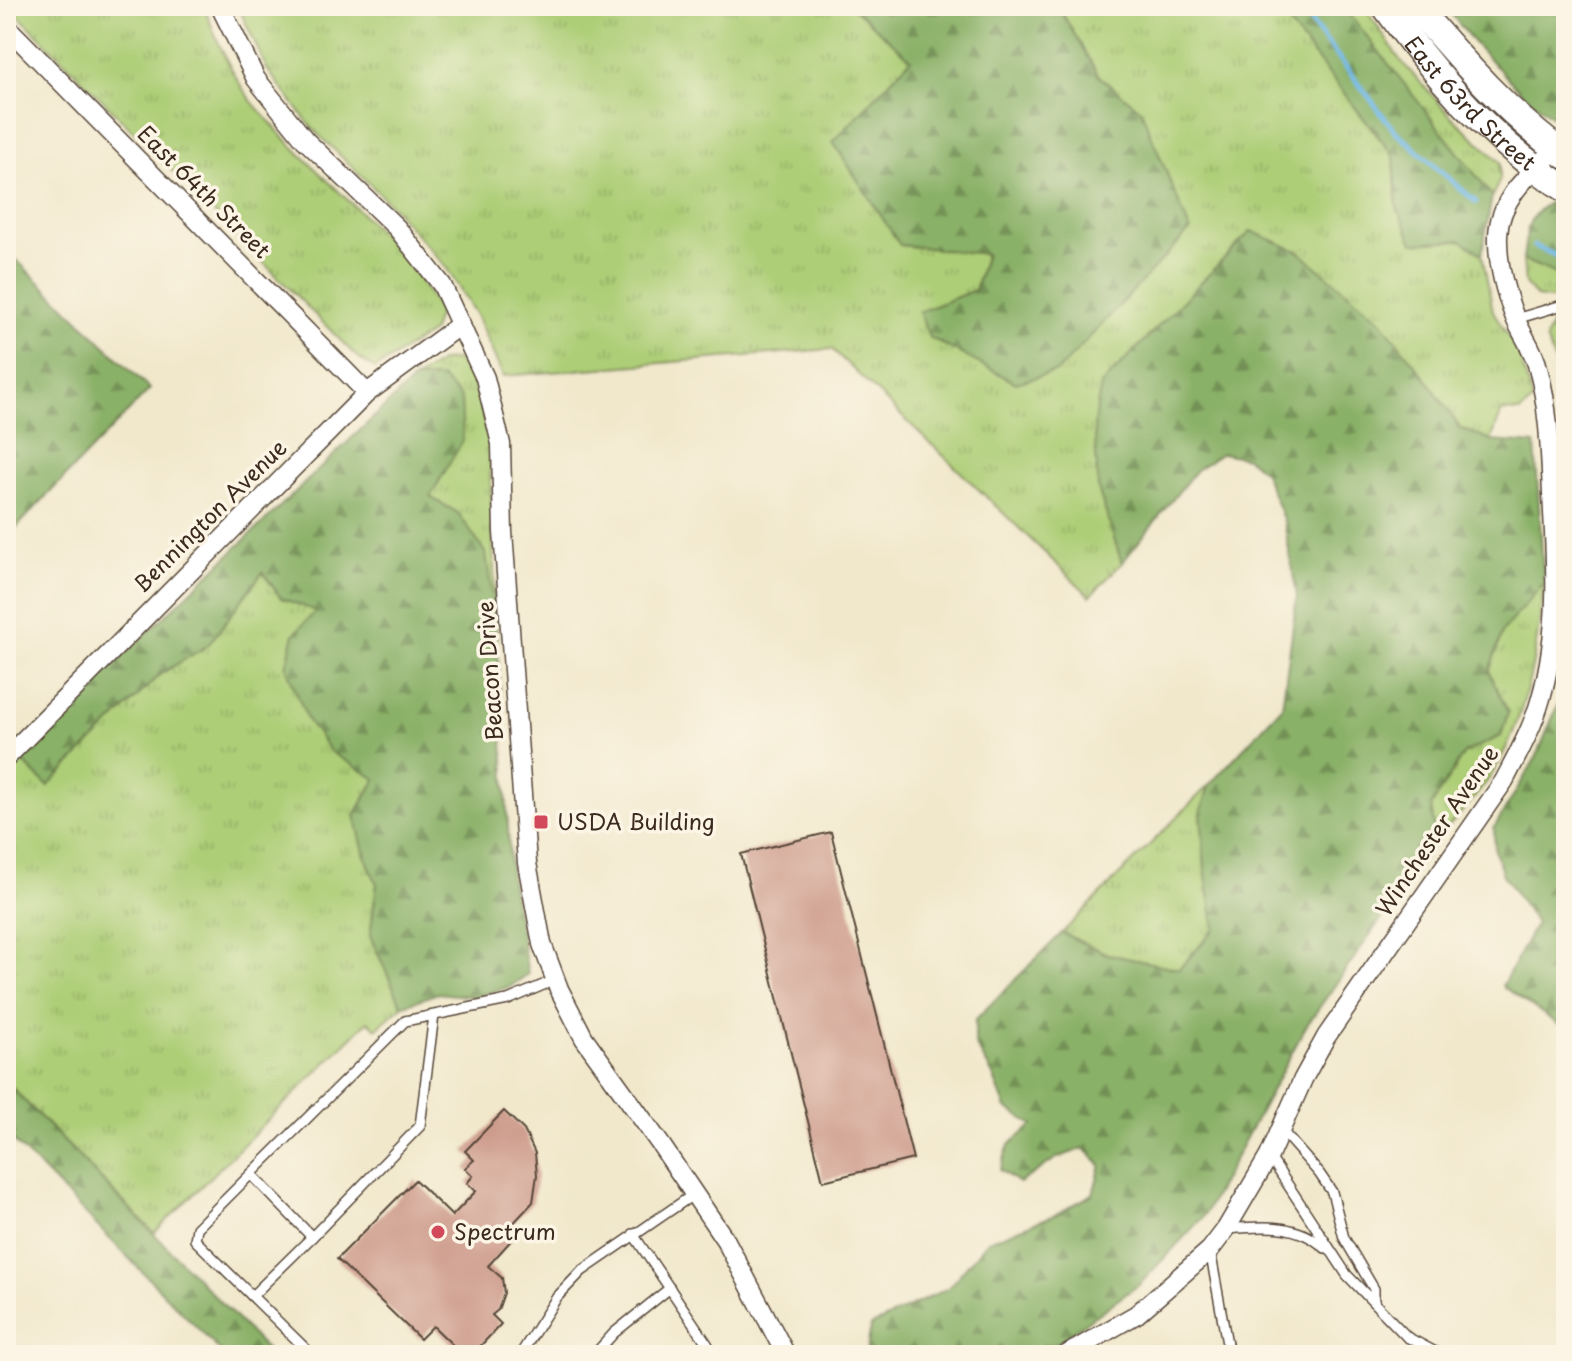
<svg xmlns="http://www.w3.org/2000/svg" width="1572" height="1361" font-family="'Playpen Sans',sans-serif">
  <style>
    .grass { fill: url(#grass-tufts); stroke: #747c4a; stroke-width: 2 }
    .forest { fill: url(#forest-firs); stroke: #626e43; stroke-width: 2 }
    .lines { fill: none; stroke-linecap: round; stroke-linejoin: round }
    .stream { stroke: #6eb8e7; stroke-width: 5 }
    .building { fill: #ce9c8d }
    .service-casing { stroke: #564638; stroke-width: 12 }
    .minor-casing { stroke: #564638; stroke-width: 21 }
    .secondary-casing { stroke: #564638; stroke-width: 29 }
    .service { stroke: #fff; stroke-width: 9 }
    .minor { stroke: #fff; stroke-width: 18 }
    .secondary { stroke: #fff; stroke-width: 26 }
    .poi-dot { fill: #d1495b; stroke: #fcf5e5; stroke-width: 3 }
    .labels { text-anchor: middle; stroke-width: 7; stroke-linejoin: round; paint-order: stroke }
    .street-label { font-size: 22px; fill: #3b2a1e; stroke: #fcf5e5 }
    .poi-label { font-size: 22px; fill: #3b2a1e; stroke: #fcf5e5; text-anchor: start }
  </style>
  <defs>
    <pattern id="grass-tufts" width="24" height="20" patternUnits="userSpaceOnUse" patternTransform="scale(2)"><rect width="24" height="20" fill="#adce77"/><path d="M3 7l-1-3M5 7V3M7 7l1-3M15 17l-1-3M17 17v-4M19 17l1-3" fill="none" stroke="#96b166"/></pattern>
    <pattern id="forest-firs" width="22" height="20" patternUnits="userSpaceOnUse" patternTransform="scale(2)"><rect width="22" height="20" fill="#8ab168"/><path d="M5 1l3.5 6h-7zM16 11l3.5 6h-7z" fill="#729055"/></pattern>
  </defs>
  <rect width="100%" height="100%" fill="#fcf5e5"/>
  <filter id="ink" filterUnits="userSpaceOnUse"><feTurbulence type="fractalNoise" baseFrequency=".0125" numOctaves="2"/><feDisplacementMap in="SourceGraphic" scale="16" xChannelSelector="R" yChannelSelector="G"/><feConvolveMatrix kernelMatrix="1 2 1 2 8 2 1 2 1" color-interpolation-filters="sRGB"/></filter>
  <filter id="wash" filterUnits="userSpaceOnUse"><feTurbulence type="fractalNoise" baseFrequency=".006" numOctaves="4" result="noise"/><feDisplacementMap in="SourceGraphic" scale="32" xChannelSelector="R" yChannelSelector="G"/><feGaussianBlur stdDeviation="1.8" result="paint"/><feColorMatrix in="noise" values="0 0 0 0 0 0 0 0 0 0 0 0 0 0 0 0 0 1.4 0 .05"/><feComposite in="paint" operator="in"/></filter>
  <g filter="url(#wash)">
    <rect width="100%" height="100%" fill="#f1e8cc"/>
    <!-- grass -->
    <g class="grass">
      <path d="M9,6h195c11,31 26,66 46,93 8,11 19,21 28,32 55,60 123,108 161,181l-6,19 -58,38 -19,-13z"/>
      <polygon points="238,6 851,6 911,59 900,245 986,253 975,290 919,312 1017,383 1141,110 1099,77 1058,6 1275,6 1394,157 1397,206 1461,240 1482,254 1493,311 1519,355 1533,401 1520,412 1502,411 1491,441 1460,428 1430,384 1380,320 1098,488 1122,563 1090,596 832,349 503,376 476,315 446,267 388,202 313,129 267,69"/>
      <polygon points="1343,6 1364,6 1400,60 1451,116 1500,162 1500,180 1492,196"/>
      <polygon points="1523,260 1566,278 1566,294 1552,299 1536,297 1525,284"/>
      <polygon points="1566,312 1566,351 1556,366 1546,339 1553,320"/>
      <polygon points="457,360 472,373 489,439 496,622 486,554 458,513 430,497 463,440 441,378 414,379 442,361"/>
      <polygon points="262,572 281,598 316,611 331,752 376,779 364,853 377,884 370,936 402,1006 376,1029 368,1021 154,1233 6,1082 6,775 21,760 48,786 159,675 208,645"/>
      <path d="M1544,583c-7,66 -16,133 -52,191 -15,24 -38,45 -56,67l-5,-35 33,-53 37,-17 7,-24 -19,-40 14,-42z"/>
      <polygon points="1210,784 1201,812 1205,870 1215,929 1179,969 1107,954 1062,933"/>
    </g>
    <!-- forest -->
    <g class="forest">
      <polygon points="851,6 1058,6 1099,76 1141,110 1190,230 1058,371 1016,383 929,337 919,312 975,290 986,254 900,245 833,142 911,59"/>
      <polygon points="1275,6 1343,6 1492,196 1482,254 1461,240 1413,243 1397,207 1394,156"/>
      <polygon points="1445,6 1566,6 1566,128 1521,92 1475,44"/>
      <path d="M1554,200l12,7v71l-43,-18c4,-30 2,-45 31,-60z"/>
      <polygon points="1251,231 1298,251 1380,320 1430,384 1460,428 1491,441 1535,444 1544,583 1503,630 1489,672 1508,712 1501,736 1464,753 1431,806 1436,841 1305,1028 1204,1216 1140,1284 1058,1342 1029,1355 866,1355 871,1326 948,1288 988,1241 1055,1215 1093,1194 1101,1165 1084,1148 1057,1158 1019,1183 1000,1170 1009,1145 1033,1125 1006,1108 992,1073 975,1044 975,1020 1062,933 1107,954 1179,969 1215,929 1205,870 1201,812 1210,784 1282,707 1297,596 1284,521 1264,472 1247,458 1222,453 1196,470 1122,563 1098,488 1094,422 1101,385"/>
      <polygon points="6,250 150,389 6,538"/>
      <polygon points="441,378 461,398 463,440 430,497 458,513 486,554 496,622 511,879 528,974 511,986 475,997 438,993 402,1006 370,936 377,884 364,853 355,815 376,779 331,752 308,721 286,667 294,634 316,611 281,598 263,572 208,645 159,675 48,786 21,760 126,653 414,379"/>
      <polygon points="1566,676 1566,1020 1561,1026 1502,986 1536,923 1503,875 1495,851 1494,828 1537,756 1563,692"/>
      <polygon points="6,1082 272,1355 224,1355 6,1133"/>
    </g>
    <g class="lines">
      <!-- stream -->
      <g class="stream">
        <polyline points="1299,6 1395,131 1476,202"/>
        <polyline points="1534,246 1566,260"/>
      </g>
    </g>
    <g id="blocks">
      <!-- building -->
      <g class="building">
        <polygon points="831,832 913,1159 823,1181 741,854"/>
        <polygon points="504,1111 524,1130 535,1153 537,1175 533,1202 509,1228 516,1235 488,1266 502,1278 504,1293 498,1310 492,1315 501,1324 472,1355 463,1355 433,1326 420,1339 337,1259 415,1180 452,1216 476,1191 467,1183 473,1176 465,1168 474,1160 465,1151"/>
      </g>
    </g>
  </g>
  <g filter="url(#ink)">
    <use href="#blocks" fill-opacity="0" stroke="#564638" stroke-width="2"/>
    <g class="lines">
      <!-- service casing -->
      <g class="service-casing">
        <g id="service">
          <polyline points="1516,319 1566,304"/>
          <polyline points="434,1015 420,1126 312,1237 251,1174 405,1021 508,1000 555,980"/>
          <polyline points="1282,1131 1319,1173 1332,1192 1344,1238 1374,1289 1374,1302"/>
          <polyline points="1269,1156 1347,1275 1407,1337 1441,1355"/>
          <polyline points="251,1174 197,1228 195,1240 312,1355"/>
          <path d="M1226,1229c36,-3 70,-7 99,19"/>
          <polyline points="633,1234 708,1345 694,1355"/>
          <polyline points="1210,1250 1229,1355"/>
          <polyline points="252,1296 312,1237"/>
          <polyline points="520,1355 557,1297 582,1271 694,1194"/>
          <polyline points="594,1355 614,1333 670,1288"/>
        </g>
      </g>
      <!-- minor casing -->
      <g class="minor-casing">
        <g id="minor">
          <polyline points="220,6 256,79 305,140 397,228 442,285 485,378 501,444 503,532 527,863 542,944 559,989 584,1038 661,1145 726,1241 786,1355"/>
          <polyline points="6,26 367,393"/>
          <polyline points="6,758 367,393 461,324"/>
          <path d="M1066,1355l71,-41 73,-64 16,-21 43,-73 34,-77 23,-42 178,-256c14,-27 29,-54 37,-83 19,-67 15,-136 11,-204 -2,-43 -3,-85 -14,-126 -4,-18 -16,-33 -23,-50 -10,-26 -18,-53 -17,-82 1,-38 32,-63 59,-87"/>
        </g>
      </g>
      <!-- secondary casing -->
      <g class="secondary-casing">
        <g id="secondary">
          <path id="s1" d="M1385,6c49,69 109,138 181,183"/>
          <path d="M1415,6c46,54 93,108 151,150"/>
        </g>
      </g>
      <!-- service -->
      <use href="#service" class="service"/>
      <!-- minor -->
      <use href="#minor" class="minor"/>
      <!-- secondary -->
      <use href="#secondary" class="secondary"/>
    </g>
  </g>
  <!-- markers -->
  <g class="poi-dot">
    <rect x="533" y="814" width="16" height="16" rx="4"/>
    <circle cx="438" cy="1232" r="8"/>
  </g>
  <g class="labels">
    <!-- street labels -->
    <g class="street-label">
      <text dy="8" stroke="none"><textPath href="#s1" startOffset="130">East 63rd Street</textPath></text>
      <text transform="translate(204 192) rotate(45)" y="8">East 64th Street</text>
      <text transform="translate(210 516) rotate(-45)" y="8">Bennington Avenue</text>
      <text transform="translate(490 671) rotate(-94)" y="8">Beacon Drive</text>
      <text transform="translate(1437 831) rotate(-56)" y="8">Winchester Avenue</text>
    </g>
    <!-- poi labels -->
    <g class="poi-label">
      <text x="557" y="830">USDA Building</text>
      <text x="454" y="1240">Spectrum</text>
    </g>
  </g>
  <!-- margin -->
  <rect width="1572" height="1361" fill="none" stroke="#fcf5e5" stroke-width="32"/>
</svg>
